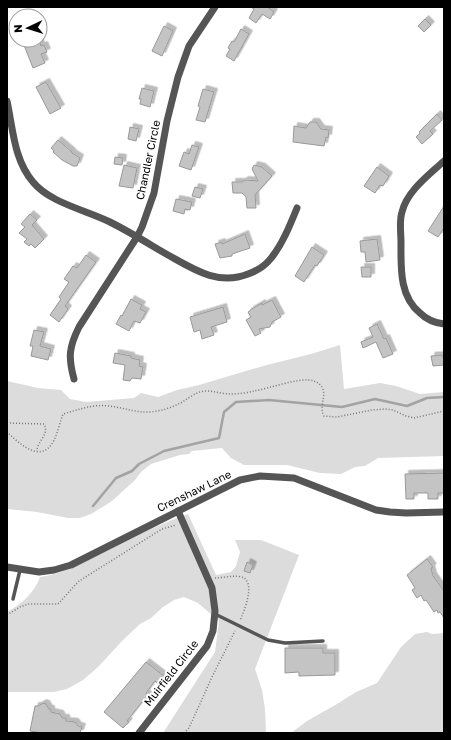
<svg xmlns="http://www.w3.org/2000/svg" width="451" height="740" font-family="'Golos Text',sans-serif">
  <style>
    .green { fill: #dcdcdc }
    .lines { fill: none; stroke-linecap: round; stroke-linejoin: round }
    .stream { stroke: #a3a3a3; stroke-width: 2.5 }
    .building { fill: #c4c4c4; stroke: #999; filter: url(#shadow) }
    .path { stroke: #777; stroke-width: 1.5; stroke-dasharray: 1 2; stroke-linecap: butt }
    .lane { stroke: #555; stroke-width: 3.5 }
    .street { stroke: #555; stroke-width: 7 }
    .labels { text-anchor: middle; stroke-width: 4; stroke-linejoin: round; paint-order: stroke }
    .street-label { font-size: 11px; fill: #000; stroke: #fff }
  </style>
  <defs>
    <filter id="shadow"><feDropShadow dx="3.5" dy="-3.5" stdDeviation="0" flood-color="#0004"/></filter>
  </defs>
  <rect width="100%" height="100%" fill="#fff"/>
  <!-- green -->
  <g class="green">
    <polygon points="340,345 344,389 380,383 396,386 420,394 444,392 444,456 378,458 365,466 355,467 341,474 320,473 287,465 244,465 231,458 222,448 192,451 189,454 180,455 151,464 141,472 135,480 112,501 91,514 80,518 68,518 37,512 7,509 7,381 38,388 61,390 70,399 86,402 134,398 141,393 158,397 177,390 199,385 263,366 311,354"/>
    <path d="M188,514l28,61 15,-3 5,-6 4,-14 -5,-12h26l38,15 -44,114 7,21 3,19 1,24h-103l52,-81 4,-31 -21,-18 -14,-6 -10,3 -11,7 -12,11 -11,6 -17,16 -25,27 -15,13 -16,9 -13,3h-47v-80c14,-7 28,-20 33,-35 23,-3 44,-15 65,-25 27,-14 54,-28 83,-38z"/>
    <polygon points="427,632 432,634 444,633 444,733 291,733 307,721 337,704 356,692 377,683 401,647 415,634"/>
  </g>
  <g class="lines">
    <!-- stream -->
    <polyline class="stream" points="93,506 116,478 132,471 139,464 164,451 219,438 224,412 236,402 269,400 342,407 375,399 407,406 427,398 444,397"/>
  </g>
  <!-- building -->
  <g class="building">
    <polygon points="251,7 267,7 274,12 270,19 262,14 256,23 249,18 254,9"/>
    <polygon points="425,19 431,25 424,32 418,26"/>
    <polygon points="164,26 173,31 162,56 152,51"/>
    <polygon points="241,29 249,34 234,61 226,56 230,49 228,48 232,41 234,42"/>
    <polygon points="22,40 39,40 41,46 44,45 47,52 41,54 45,63 33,68"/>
    <polygon points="46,82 61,108 50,114 36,87"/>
    <polygon points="142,88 154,91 150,107 140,104 141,99 139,99"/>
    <polygon points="203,89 214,92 205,122 196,120 200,107 198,106"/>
    <polygon points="437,114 442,120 430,131 433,134 422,144 416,137 420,133 419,132"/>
    <polygon points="310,122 316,122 321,129 329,130 328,138 326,137 324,146 293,142 294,126 306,128"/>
    <polygon points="130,127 139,129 136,141 128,139"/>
    <polygon points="58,140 72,152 72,153 80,158 77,166 73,166 62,160 53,152 54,151 51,148"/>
    <polygon points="192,145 199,147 191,170 179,166 184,152 189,154"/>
    <polygon points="115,157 123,158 122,165 114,164"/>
    <polygon points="124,165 137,168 133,188 119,186"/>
    <polygon points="254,165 262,167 272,176 255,195 256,208 247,208 246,197 242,193 233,193 232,182 242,182 245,180 258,181 252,169"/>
    <polygon points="377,167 389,176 383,186 380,185 375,193 364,186"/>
    <polygon points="195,187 203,189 200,198 192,196"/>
    <polygon points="176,199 192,202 190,210 185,209 184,214 173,211"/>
    <polygon points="444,206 444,228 438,237 428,231"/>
    <polygon points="30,214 37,220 32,225 44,239 35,248 31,244 29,246 24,242 27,239 19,233 25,227 21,224"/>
    <polygon points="245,234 250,248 232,254 232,256 220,258 215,244 222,242 222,244"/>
    <polygon points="377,239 380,260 366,262 365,252 361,252 360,241"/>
    <polygon points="312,247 324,255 317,266 315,265 304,282 295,276"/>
    <polygon points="86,255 96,262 65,306 68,309 59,322 50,315 61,299 59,297 69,282 64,279 73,266 77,268"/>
    <polygon points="361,267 371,267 371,277 362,277"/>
    <polygon points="131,299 142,305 140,309 146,312 140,323 134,321 129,331 116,324 121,315 122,316"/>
    <polygon points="272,300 281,317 272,322 270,327 259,329 261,333 255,336 246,320 251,317 248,312 250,311 250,310 262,303 262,305"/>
    <polygon points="223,307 227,322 211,327 214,335 202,339 200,330 194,332 190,317"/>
    <polygon points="377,324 384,339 386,338 393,354 383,358 376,342 363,348 361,342 373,337 369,328"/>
    <polygon points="34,330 44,332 40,346 51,349 48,360 31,356 33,346 30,346"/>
    <polygon points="115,353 131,356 131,358 140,360 139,366 143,367 141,379 132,378 130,381 123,380 125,365 113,363"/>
    <polygon points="441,355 441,356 444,356 444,365 433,366 431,356"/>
    <polygon points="444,473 444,493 438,493 438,499 428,499 428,493 414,493 414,499 406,499 405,474"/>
    <polygon points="427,559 433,567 431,568 433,576 444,591 444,618 440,612 438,613 437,610 434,612 426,600 424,601 421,595 417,598 412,590 415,588 407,575"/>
    <polygon points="247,562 253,565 250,573 244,571"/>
    <polygon points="285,648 323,648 323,653 335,653 335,675 299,676 299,672 285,673"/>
    <polygon points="146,662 164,676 158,684 155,681 146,693 149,696 143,703 142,702 127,721 129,722 123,728 104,712"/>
    <polygon points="43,703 46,704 49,709 51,709 51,712 60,714 62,718 66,718 66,721 75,722 78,726 82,727 80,733 41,733 30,731 35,706 38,706"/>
  </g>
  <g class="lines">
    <!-- path -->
    <g class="path">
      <path d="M7,423l37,1c6,10 -7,17 -7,27"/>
      <path d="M7,432c13,12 35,33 47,8 4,-8 6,-18 9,-26 15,-4 29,-10 45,-8 14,1 27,7 42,6 12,-1 24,-5 34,-11 5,-3 11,-8 16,-9 10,-3 20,2 30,2 8,0 17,-1 24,-3 14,-2 48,-15 60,-10 19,8 3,23 10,35l13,1 35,-7 13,-1 8,1 13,6 8,2 30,-7"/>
      <path d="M215,578c8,0 22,-4 29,0 11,7 0,33 -4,43"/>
      <polyline points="7,615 20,607 28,604 58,604 78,582 87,576 162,529 176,525"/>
      <polyline points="184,733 189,728 212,677 235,631"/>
    </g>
    <!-- lane -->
    <g class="lane">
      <polyline points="13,599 20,570"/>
      <polyline points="215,614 268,640 285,643 323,641"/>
    </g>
    <!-- street -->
    <g class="street">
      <path d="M7,101c6,28 7,59 26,81 17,21 53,28 77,40 20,10 39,22 58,33 25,14 50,31 80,19 9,-3 18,-9 24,-17 11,-14 18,-32 25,-49"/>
      <path d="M444,161c-15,14 -37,30 -42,51 -3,9 -1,21 -1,30 0,25 -2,54 19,71 6,6 15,10 24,11"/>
      <path d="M74,379c-6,-22 -5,-32 5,-52l58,-90 5,-10 12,-34 13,-72 11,-44 11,-31 26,-39"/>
      <polyline points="7,567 39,572 54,570 71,565 240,480 260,476 294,478 376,510 390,512 406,513 444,512"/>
      <polyline points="139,733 207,646 213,631 215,611 212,588 178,511"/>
    </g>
  </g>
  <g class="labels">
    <!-- street labels -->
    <g class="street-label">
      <text transform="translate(148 160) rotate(-78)" y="4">Chandler Circle</text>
      <text transform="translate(194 491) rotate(-26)" y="4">Crenshaw Lane</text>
      <text transform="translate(171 673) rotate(-52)" y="4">Muirfield Circle</text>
    </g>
  </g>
  <!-- border -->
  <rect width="451" height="740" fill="none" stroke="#000000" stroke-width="16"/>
  <!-- north arrow -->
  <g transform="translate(28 28) rotate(266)"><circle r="19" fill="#ffffff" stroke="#999999"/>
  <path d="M0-3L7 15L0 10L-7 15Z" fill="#000000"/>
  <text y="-6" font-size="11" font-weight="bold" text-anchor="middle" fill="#000000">N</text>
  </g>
</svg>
